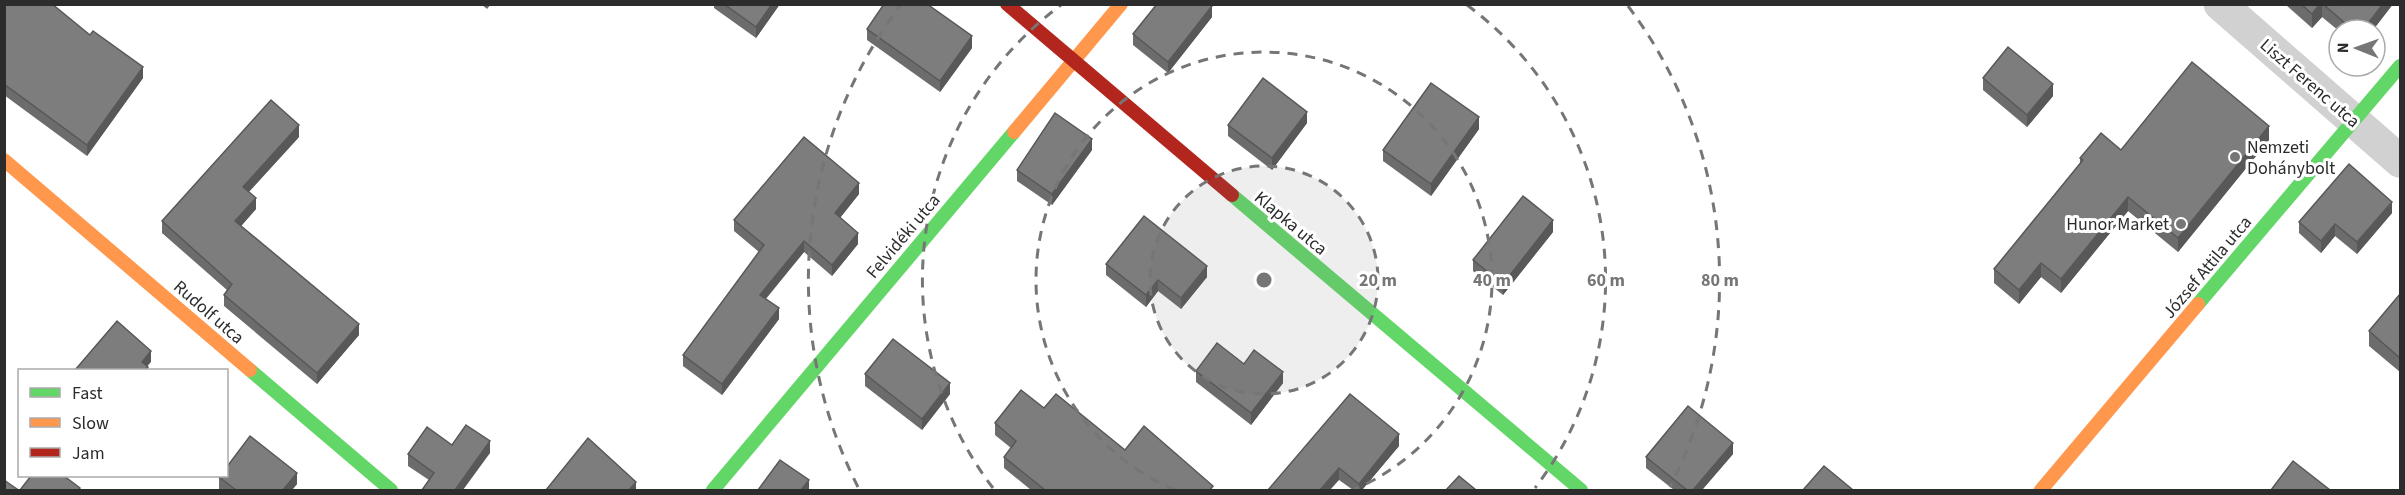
<svg xmlns="http://www.w3.org/2000/svg" width="2405" height="495" font-family="'Source Sans 3',sans-serif">
  <style>
    .lines { fill: none; stroke-linecap: round; stroke-linejoin: round }
    .street { stroke: #d1d1d1; stroke-width: 33 }
    .fast { stroke: #63d668; stroke-width: 14 }
    .slow { stroke: #ff974d; stroke-width: 14 }
    .jam { stroke: #b3261e; stroke-width: 14 }
    .wall { fill: #6c6c6c }
    .shaded-wall { fill: #585858 }
    .building { fill: #7d7d7d; stroke: #585858; stroke-width: 1.5 }
    .ring { fill: none; stroke: #767676; stroke-width: 3; stroke-dasharray: 10 8 }
    .poi-dot { fill: #767676; stroke: #fff; stroke-width: 2 }
    .labels { text-anchor: middle; stroke-width: 6; stroke-linejoin: round; paint-order: stroke }
    .street-label { font-size: 18px; fill: #2c2c2c; stroke: #fff }
    .poi-label { font-size: 18px; fill: #2c2c2c; stroke: #fff; text-anchor: start }
    .centre { fill: #767676; stroke: #fff; stroke-width: 3 }
    .ring-label { font-size: 18px; text-anchor: middle; font-weight: bold; fill: #767676; stroke: #fff; stroke-width: 6; stroke-linejoin: round; paint-order: stroke }
  </style>
  <rect width="100%" height="100%" fill="#fff"/>
  <g class="lines">
    <!-- street -->
    <polyline class="street" points="2220,4 2400,161"/>
    <!-- fast -->
    <g class="fast">
      <polyline points="1232,195 1581,490"/>
      <polyline points="2198,304 2400,66"/>
      <polyline points="250,370 391,490"/>
      <polyline points="713,490 1014,132"/>
    </g>
    <!-- slow -->
    <g class="slow">
      <polyline points="1014,132 1121,4"/>
      <polyline points="4,160 250,370"/>
      <polyline points="2041,490 2198,304"/>
    </g>
    <!-- jam -->
    <polyline class="jam" points="1007,4 1232,195"/>
  </g>
  <!-- wall -->
  <g class="wall">
    <polygon points="4,4 143,78 87,156 4,95"/>
    <polygon points="481,4 491,4 487,9"/>
    <polygon points="714,4 780,4 756,38 714,8"/>
    <polygon points="2285,4 2393,4 2373,30 2339,30 2339,31 2322,17 2312,28"/>
    <polygon points="1212,17 1168,73 1133,45 1133,34"/>
    <polygon points="867,29 972,48 940,92 867,40"/>
    <polygon points="1983,78 2053,96 2027,127 1983,90"/>
    <polygon points="1307,123 1272,170 1228,136 1228,125"/>
    <polygon points="1479,129 1431,196 1383,161 1383,150"/>
    <polygon points="299,137 249,192 256,209 241,226 359,335 317,384 224,306 224,295 227,290 162,233 162,221"/>
    <polygon points="2269,140 2178,252 2128,211 2061,293 2041,277 2019,304 1994,283 1994,269 2080,163 2080,158 2121,150"/>
    <polygon points="1092,150 1052,205 1017,181 1017,170"/>
    <polygon points="859,194 840,218 858,244 832,276 804,252 766,299 779,319 722,395 683,366 683,355 759,252 734,231 734,220"/>
    <polygon points="2392,213 2357,254 2335,236 2321,253 2299,233 2299,222"/>
    <polygon points="1553,232 1503,295 1473,271 1473,260"/>
    <polygon points="1106,264 1207,277 1181,309 1158,291 1146,307 1106,275"/>
    <polygon points="2400,294 2400,372 2369,346 2369,331"/>
    <polygon points="1244,364 1283,383 1251,425 1196,382 1196,371"/>
    <polygon points="865,374 950,394 922,430 865,386"/>
    <polygon points="1044,408 1125,450 1213,490 1031,490 1004,468 1004,457 1011,448 995,435 995,423"/>
    <polygon points="452,445 490,453 429,480 408,466 408,454"/>
    <polygon points="1399,446 1362,490 1353,490 1339,480 1268,490"/>
    <polygon points="1733,454 1702,490 1674,490 1646,468 1646,457"/>
    <polygon points="219,477 297,484 292,490 222,490 219,489"/>
  </g>
  <!-- shaded-wall -->
  <g class="shaded-wall">
    <polygon points="772,4 780,4 756,38 756,27"/>
    <polygon points="2320,4 2322,4 2322,17 2312,28 2312,14"/>
    <polygon points="2383,4 2393,4 2373,30 2363,30"/>
    <polygon points="1212,6 1212,17 1168,73 1168,62"/>
    <polygon points="972,36 972,48 940,92 940,81"/>
    <polygon points="143,67 143,78 87,156 87,145"/>
    <polygon points="2053,84 2053,96 2027,127 2027,115"/>
    <polygon points="1307,112 1307,123 1272,170 1272,158"/>
    <polygon points="1479,117 1479,129 1431,196 1431,184"/>
    <polygon points="299,125 299,137 243,198 243,187"/>
    <polygon points="2269,126 2269,140 2178,252 2178,238"/>
    <polygon points="1092,139 1092,150 1052,205 1052,194"/>
    <polygon points="859,183 859,194 835,224 835,213"/>
    <polygon points="2128,197 2128,211 2061,293 2061,279"/>
    <polygon points="256,198 256,209 235,233 235,221"/>
    <polygon points="2392,202 2392,213 2357,254 2357,242"/>
    <polygon points="1553,220 1553,232 1503,295 1503,284"/>
    <polygon points="2335,224 2335,236 2321,253 2321,241"/>
    <polygon points="858,233 858,244 832,276 832,265"/>
    <polygon points="804,241 804,252 760,305 760,295"/>
    <polygon points="2041,263 2041,277 2019,304 2019,290"/>
    <polygon points="1207,266 1207,277 1181,309 1181,298"/>
    <polygon points="1158,280 1158,291 1146,307 1146,295"/>
    <polygon points="779,308 779,319 722,395 722,384"/>
    <polygon points="359,324 359,335 317,384 317,373"/>
    <polygon points="151,351 151,362 144,370 142,362"/>
    <polygon points="1283,372 1283,383 1251,425 1251,413"/>
    <polygon points="950,383 950,394 922,430 922,419"/>
    <polygon points="1399,434 1399,446 1362,490 1359,490 1359,484"/>
    <polygon points="490,441 490,453 463,490 455,490"/>
    <polygon points="1733,443 1733,454 1702,490 1693,490"/>
    <polygon points="1339,468 1339,480 1330,490 1320,490"/>
    <polygon points="297,473 297,484 292,490 283,490"/>
    <polygon points="809,480 809,490 801,490"/>
    <polygon points="636,482 636,490 629,490"/>
  </g>
  <!-- building -->
  <g class="building">
    <polygon points="4,4 52,4 90,35 93,31 143,67 87,145 4,84"/>
    <polygon points="724,4 772,4 756,27"/>
    <polygon points="884,4 927,4 972,36 940,81 867,29"/>
    <polygon points="1157,4 1210,4 1212,6 1168,62 1133,34"/>
    <polygon points="2301,4 2320,4 2312,14"/>
    <polygon points="2323,4 2383,4 2363,30 2353,30"/>
    <polygon points="2008,47 2053,84 2027,115 1983,78"/>
    <polygon points="2192,62 2269,126 2178,238 2128,197 2061,279 2041,263 2019,290 1994,269 2083,160 2080,158 2101,133 2121,150"/>
    <polygon points="1263,78 1307,112 1272,158 1228,125"/>
    <polygon points="1431,83 1479,117 1431,184 1383,150"/>
    <polygon points="271,100 299,125 243,187 256,198 235,221 359,324 317,373 224,295 232,284 162,221"/>
    <polygon points="1055,113 1092,139 1052,194 1017,170"/>
    <polygon points="804,137 859,183 835,213 858,233 832,265 804,241 760,295 779,308 722,384 683,355 764,245 734,220"/>
    <polygon points="2349,164 2392,202 2357,242 2335,224 2321,241 2299,222"/>
    <polygon points="1523,196 1553,220 1503,284 1473,260"/>
    <polygon points="1144,216 1207,266 1181,298 1158,280 1146,295 1106,264"/>
    <polygon points="2400,294 2400,358 2369,331"/>
    <polygon points="117,321 151,351 142,362 148,367 145,370 75,370"/>
    <polygon points="893,339 950,383 922,419 865,374"/>
    <polygon points="1217,343 1244,364 1254,350 1283,372 1251,413 1196,371"/>
    <polygon points="1021,390 1044,408 1056,394 1125,450 1144,426 1213,486 1210,490 1045,490 1004,457 1016,441 995,423"/>
    <polygon points="1350,394 1399,434 1359,484 1339,468 1320,490 1268,490"/>
    <polygon points="1688,406 1733,443 1693,490 1687,490 1646,457"/>
    <polygon points="466,425 490,441 455,490 422,490 434,473 408,454 427,427 452,445"/>
    <polygon points="250,436 297,473 283,490 236,490 219,477 221,476 226,476 226,468"/>
    <polygon points="588,438 636,482 629,490 546,490"/>
    <polygon points="780,460 809,480 801,490 758,490"/>
    <polygon points="2293,461 2330,490 2271,490"/>
    <polygon points="1824,466 1853,490 1803,490"/>
    <polygon points="31,476 64,476 80,488 78,490 20,490"/>
    <polygon points="1459,476 1476,490 1446,490"/>
    <polygon points="4,480 17,489 16,490 4,490"/>
  </g>
  <!-- distance rings -->
  <circle cx="1264" cy="280" r="114" fill="#767676" fill-opacity=".12"/>
  <g class="ring">
    <circle cx="1264" cy="280" r="114"/>
    <path d="M1175 490A228 228 0 1 1 1353 490"/>
    <path d="M993 488A342 342 0 0 1 1061 5M1467 5A342 342 0 0 1 1535 488"/>
    <path d="M858 487A456 456 0 0 1 900 6M1628 6A456 456 0 0 1 1670 487"/>
  </g>
  <!-- markers -->
  <g class="poi-dot">
    <circle cx="2235" cy="157" r="6"/>
    <circle cx="2181" cy="224" r="6"/>
  </g>
  <g class="labels">
    <!-- street labels -->
    <g class="street-label">
      <text transform="translate(2310 83) rotate(41)" y="6">Liszt Ferenc utca</text>
      <text transform="translate(1291 223) rotate(40)" y="6">Klapka utca</text>
      <text transform="translate(903 236) rotate(-50)" y="6">Felvidéki utca</text>
      <text transform="translate(2207 267) rotate(-50)" y="6">József Attila utca</text>
      <text transform="translate(209 312) rotate(41)" y="6">Rudolf utca</text>
    </g>
    <!-- poi labels -->
    <g class="poi-label">
      <text x="2247" y="153">Nemzeti<tspan x="2247" dy="21">Dohánybolt</tspan></text>
      <text x="2169" y="230" text-anchor="end">Hunor Market</text>
    </g>
  </g>
  <circle cx="1264" cy="280" r="9" class="centre"/>
  <g class="ring-label">
    <text x="1378" y="286">20 m</text>
    <text x="1492" y="286">40 m</text>
    <text x="1606" y="286">60 m</text>
    <text x="1720" y="286">80 m</text>
  </g>
  <!-- border -->
  <rect width="2405" height="495" fill="none" stroke="#2c2c2c" stroke-width="12"/>
  <!-- legend -->
  <rect x="18" y="369" width="210" height="108" fill="#ffffff" stroke="#ababab" stroke-width="1.5"/>
  <rect x="30" y="388" width="30" height="9" fill="#63d668" stroke="#ababab" stroke-width="1.5"/>
  <text x="72" y="399" font-size="18" fill="#2c2c2c">Fast</text>
  <rect x="30" y="418" width="30" height="9" fill="#ff974d" stroke="#ababab" stroke-width="1.5"/>
  <text x="72" y="429" font-size="18" fill="#2c2c2c">Slow</text>
  <rect x="30" y="448" width="30" height="9" fill="#b3261e" stroke="#ababab" stroke-width="1.5"/>
  <text x="72" y="459" font-size="18" fill="#2c2c2c">Jam</text>
  <!-- north arrow -->
  <g transform="translate(2357 48) rotate(271)"><circle r="28" fill="#ffffff" stroke="#ababab" stroke-width="1.5"/>
  <path d="M0-4.5L10 22L0 15L-10 22Z" fill="#767676"/>
  <text y="-9" font-size="16" font-weight="bold" text-anchor="middle" fill="#2c2c2c">N</text>
  </g>
</svg>
